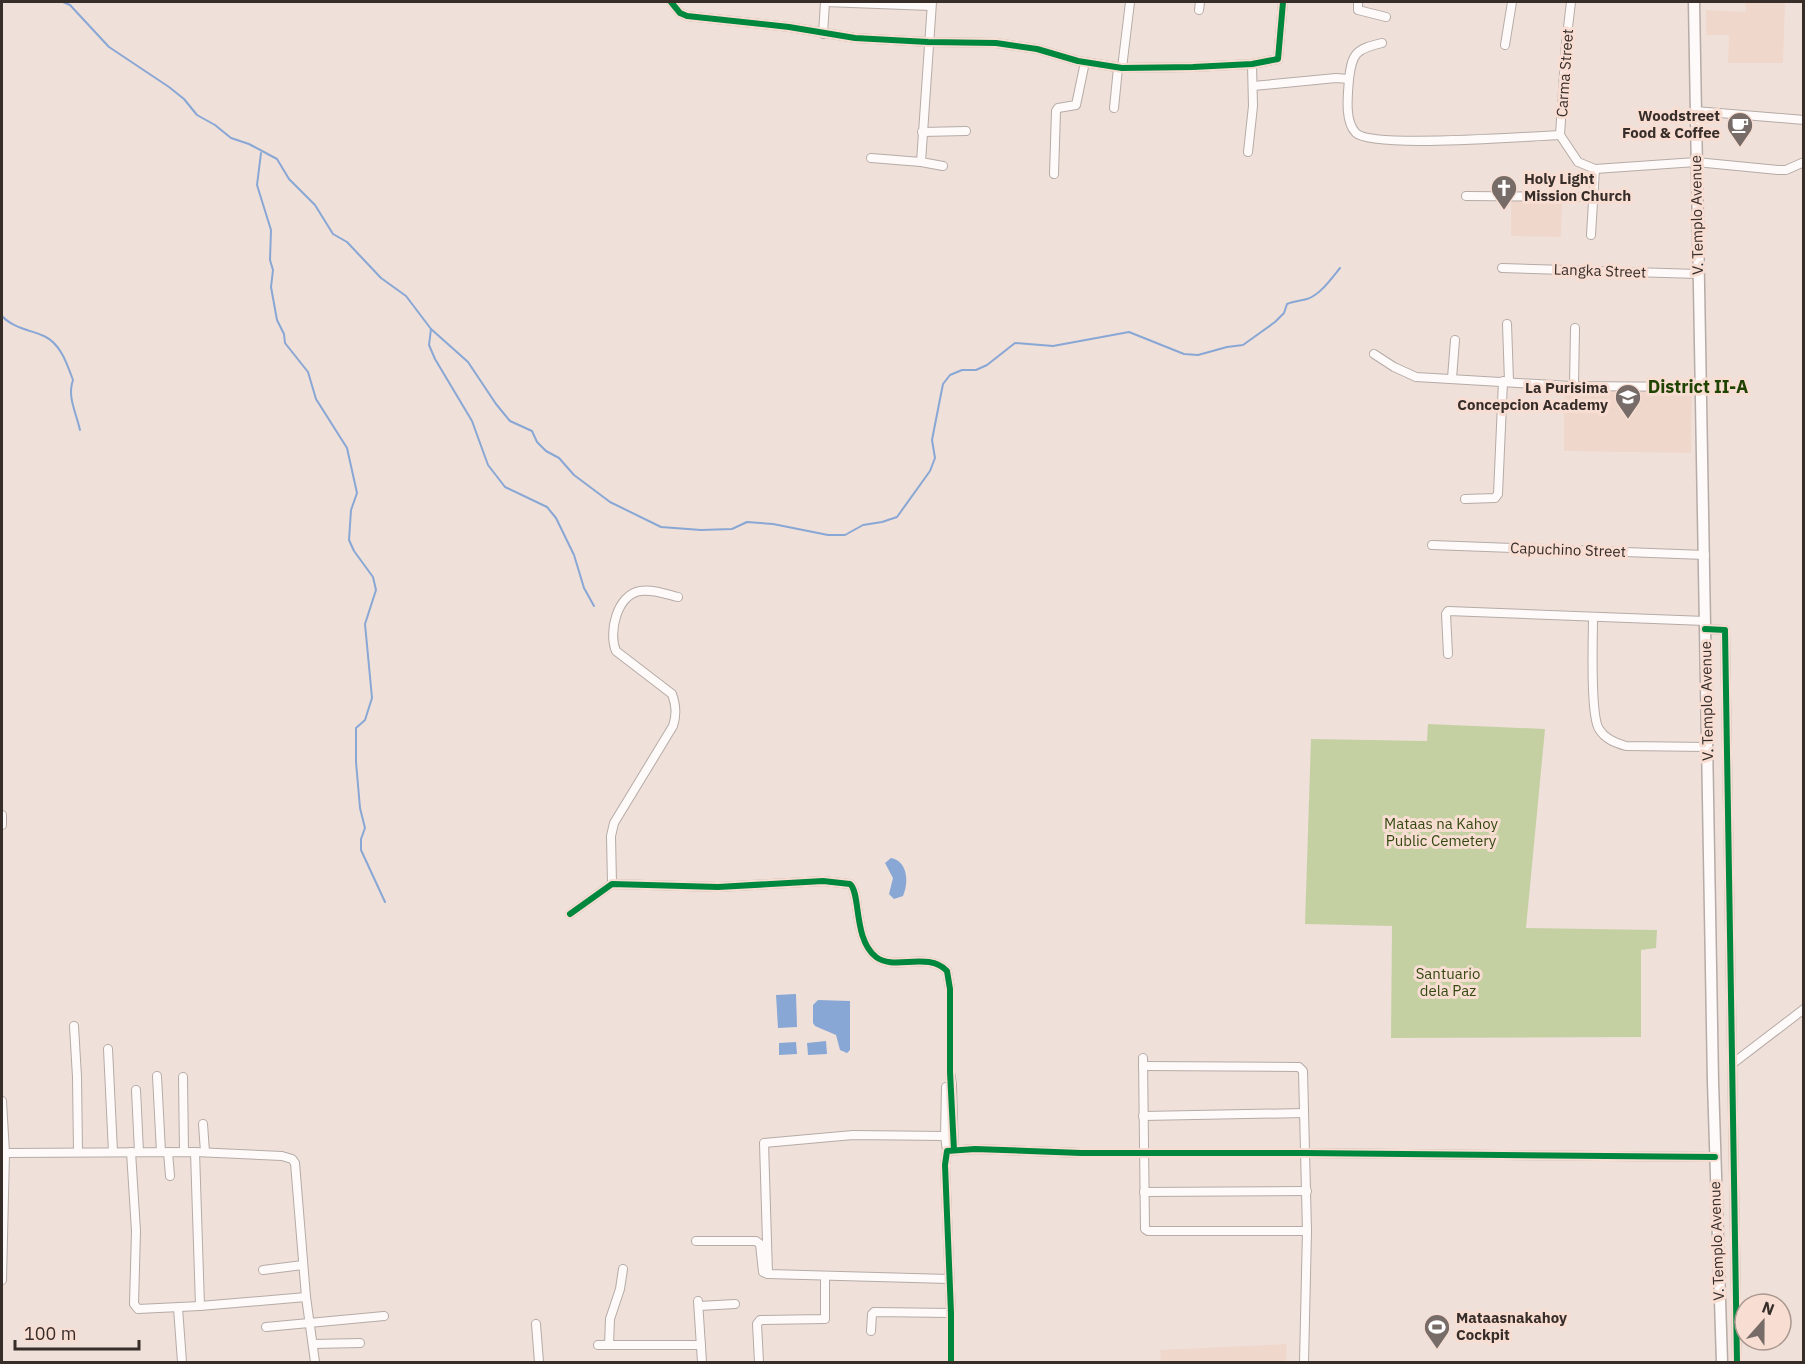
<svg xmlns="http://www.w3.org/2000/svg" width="1805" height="1364" font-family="'IBM Plex Sans',sans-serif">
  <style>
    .built { fill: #f0d7cc }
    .green { fill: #c4d0a2 }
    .water { fill: #89a7d4 }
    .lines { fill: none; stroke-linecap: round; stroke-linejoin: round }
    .stream { stroke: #89a7d4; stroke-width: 2 }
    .minor-casing { stroke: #b6aba6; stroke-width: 10 }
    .major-casing { stroke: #b6aba6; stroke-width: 13 }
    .minor { stroke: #fdfaf9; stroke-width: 8 }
    .major { stroke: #fdfaf9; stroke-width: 10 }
    .cycleway-casing { stroke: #f7ddd2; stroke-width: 10 }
    .cycleway { stroke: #00873e; stroke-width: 6 }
    .labels { text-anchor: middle; stroke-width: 6; stroke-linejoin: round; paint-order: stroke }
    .street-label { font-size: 15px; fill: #372d29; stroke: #f7ddd2 }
    .poi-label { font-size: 15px; font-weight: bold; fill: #372d29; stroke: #f7ddd2; text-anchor: end }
    .park-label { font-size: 15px; fill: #344910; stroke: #f7ddd2 }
    .quarter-label { font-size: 18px; font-weight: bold; fill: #1f4300; stroke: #f7ddd2 }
  </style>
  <rect width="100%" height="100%" fill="#efe0da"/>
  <!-- built -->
  <g class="built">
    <polygon points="1745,2 1785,2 1783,63 1728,63 1729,35 1706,35 1706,10 1746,12"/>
    <polygon points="1511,200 1562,201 1561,237 1511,236"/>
    <polygon points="1564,388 1692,390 1691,453 1564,451"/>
    <polygon points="1287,1344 1286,1362 1161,1362 1160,1350"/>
  </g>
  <!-- green -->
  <polygon class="green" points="1428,724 1545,729 1526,928 1657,930 1656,948 1641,950 1641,1037 1391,1038 1392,926 1305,924 1311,739 1427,741"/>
  <!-- water -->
  <g class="water">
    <path d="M891,858c17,3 18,25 12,38l-9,3 -5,-5 4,-16 -8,-15z"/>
    <polygon points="796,994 797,1027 778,1028 776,995"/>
    <polygon points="818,1000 850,1001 850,1050 847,1053 840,1050 836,1035 815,1026 813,1023 813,1005"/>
    <polygon points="826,1041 827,1054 808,1055 807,1043"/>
    <polygon points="796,1042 797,1054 779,1055 779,1043"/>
  </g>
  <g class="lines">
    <!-- stream -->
    <g class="stream">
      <polyline points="63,2 70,5 109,47 169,87 184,99 197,115 215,125 231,138 249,144 277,159 289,179 315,205 333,234 347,242 381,278 406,296 431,329 429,345 435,359 472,421 488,465 505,487 547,507 556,518 574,555 584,588 594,606"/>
      <polyline points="261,153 257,185 271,230 270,260 273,270 271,287 277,320 284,334 285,343 308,372 316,399 347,448 357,493 351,510 349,540 354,551 373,577 376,590 365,624 372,698 365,720 356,728 356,762 360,808 365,828 361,839 361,850 385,902"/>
      <path d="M2,316c11,12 28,14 42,20 17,8 23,28 29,44 -6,17 3,32 7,50"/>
      <path d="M431,329l37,33 28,42 14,17 22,10 5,11 9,9 13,7 15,17 36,27 51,25 40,3 31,-1 15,-7 26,2 55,11h17l18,-10 19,-3 15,-5 33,-46 5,-13 -3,-18 8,-41 3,-15 7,-9 12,-5h14l11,-5 28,-22 38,3 76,-14 55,22 14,1 29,-8 16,-2 32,-23 9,-9 3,-9c7,-3 13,-3 20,-5 13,-4 24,-20 33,-31"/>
    </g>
    <!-- minor casing -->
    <g class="minor-casing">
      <g id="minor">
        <polyline points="671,2 680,13 687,16 789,27 855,38 928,42 996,43 1037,49 1078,61 1122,68 1193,67 1252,64 1278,59 1283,2"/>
        <polyline points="825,2 931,6"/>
        <polyline points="932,2 921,162 943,166"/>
        <polyline points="1358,2 1358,10 1386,17"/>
        <polyline points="1571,2 1566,44 1560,135 1578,162 1595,169 1696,162 1778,170 1786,170 1804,162"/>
        <polyline points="1199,10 1200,2"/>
        <polyline points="823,34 825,2"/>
        <polyline points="1505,45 1512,2"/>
        <polyline points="1122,68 1130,2"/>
        <path d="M1349,79c3,-26 7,-30 33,-36"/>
        <path d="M1253,86l83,-8 13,1c-1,15 -5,42 7,54 16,16 174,3 204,2"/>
        <polyline points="1114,108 1118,68"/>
        <polyline points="1695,111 1804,120"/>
        <polyline points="922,132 966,131"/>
        <polyline points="1248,152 1253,106 1252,64"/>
        <polyline points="871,158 921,162"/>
        <polyline points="1054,174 1056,111 1058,108 1076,105 1085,62"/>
        <polyline points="1466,196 1593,197"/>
        <polyline points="1591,235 1595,169"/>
        <polyline points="1502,268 1698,274"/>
        <polyline points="1507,324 1509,381"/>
        <polyline points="1374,354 1394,367 1416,377 1571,386 1701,387"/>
        <polyline points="1452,378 1455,340"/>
        <polyline points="1574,386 1575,328"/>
        <polyline points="1465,499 1495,498 1498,494 1503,381"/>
        <polyline points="1432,545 1705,555"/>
        <path d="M1593,617c0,21 -3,98 6,112 6,10 16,14 27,17l82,1"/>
        <polyline points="1705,629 1725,630 1737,1362"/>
        <polyline points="1448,654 1446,614 1448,611 1705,621"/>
        <polyline points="2,815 2,825"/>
        <path d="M612,884l-1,-48 3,-13 59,-97c4,-12 3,-21 -1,-32l-56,-43c-8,-19 1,-56 24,-60 13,-2 26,3 38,6"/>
        <path d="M570,914l42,-30 106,3 105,-6 27,3c11,9 3,55 26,73 18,14 52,-6 71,14l3,18v83l2,12"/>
        <polyline points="74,1026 77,1077 78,1152"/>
        <polyline points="108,1049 113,1152"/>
        <polyline points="1143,1058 1145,1229 1148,1231 1307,1231"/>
        <polyline points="1732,1064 1804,1009"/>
        <polyline points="1143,1066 1299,1067 1303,1071 1307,1231 1304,1362"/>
        <polyline points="157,1076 161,1152"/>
        <polyline points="183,1077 184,1152"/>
        <polyline points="952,1086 954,1150"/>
        <polyline points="946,1087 945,1136 947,1151"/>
        <polyline points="136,1090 139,1152"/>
        <polyline points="2,1101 5,1153 2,1280"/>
        <polyline points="1143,1116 1304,1113"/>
        <polyline points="203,1124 205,1152"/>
        <polyline points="131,1152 136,1231 134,1304 138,1309 200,1306 306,1297"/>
        <polyline points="168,1152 170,1176"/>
        <polyline points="195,1152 200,1306"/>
        <polyline points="5,1153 195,1152 282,1156 292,1159 295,1163 306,1297 315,1362"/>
        <polyline points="1144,1192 1307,1191"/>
        <polyline points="696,1241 756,1241 760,1244 763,1272 768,1274 949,1279"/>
        <polyline points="263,1270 303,1265"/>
        <polyline points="768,1274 764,1143 853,1135 945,1136"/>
        <polyline points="698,1301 702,1362"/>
        <polyline points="699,1306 735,1304"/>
        <polyline points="178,1308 182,1362"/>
        <polyline points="536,1324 539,1362"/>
        <polyline points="266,1327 384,1316"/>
        <polyline points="871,1331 872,1314 874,1312 951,1313"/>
        <polyline points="313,1344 360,1343"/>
        <polyline points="598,1345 701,1345"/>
        <polyline points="609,1345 610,1319 620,1289 623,1269"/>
        <polyline points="759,1362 757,1324 760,1320 825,1319 825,1276"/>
        <polyline points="951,1362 951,1313 945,1165 947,1151 975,1149 1081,1153 1305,1153 1715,1157"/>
      </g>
    </g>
    <!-- major casing -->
    <g class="major-casing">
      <polyline id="major" points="1694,2 1713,1082 1722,1362"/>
    </g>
    <!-- minor -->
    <use href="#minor" class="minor"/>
    <!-- major -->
    <use href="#major" class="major"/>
    <!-- cycleway casing -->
    <g class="cycleway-casing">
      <g id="cycleway">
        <polyline points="671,2 680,13 687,16 789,27 855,38 928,42 996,43 1037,49 1078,61 1122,68 1193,67 1252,64 1278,59 1283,2"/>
        <polyline points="1705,629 1725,630 1737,1362"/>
        <path d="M570,914l42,-30 106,3 105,-6 27,3c11,9 3,55 26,73 18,14 52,-6 71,14l3,18v83l4,78"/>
        <polyline points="951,1362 951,1313 945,1165 947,1151 975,1149 1081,1153 1305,1153 1715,1157"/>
      </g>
    </g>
    <!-- cycleway -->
    <use href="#cycleway" class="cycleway"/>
  </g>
  <!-- icons -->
  <defs>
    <g id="cafe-pin" transform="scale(1.35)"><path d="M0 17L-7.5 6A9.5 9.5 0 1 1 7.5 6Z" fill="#776c67" stroke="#f7ddd2"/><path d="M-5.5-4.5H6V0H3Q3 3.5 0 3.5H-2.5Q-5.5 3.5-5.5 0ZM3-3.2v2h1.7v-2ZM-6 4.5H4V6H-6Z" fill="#fff"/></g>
    <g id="church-pin" transform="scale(1.35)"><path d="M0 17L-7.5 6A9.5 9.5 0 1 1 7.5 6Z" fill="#776c67" stroke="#f7ddd2"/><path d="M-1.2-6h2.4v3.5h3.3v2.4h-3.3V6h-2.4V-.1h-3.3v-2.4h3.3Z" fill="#fff"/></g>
    <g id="school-pin" transform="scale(1.35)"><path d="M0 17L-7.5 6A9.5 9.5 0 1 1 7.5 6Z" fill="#776c67" stroke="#f7ddd2"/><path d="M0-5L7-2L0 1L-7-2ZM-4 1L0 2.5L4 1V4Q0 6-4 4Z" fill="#fff"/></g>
    <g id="stadium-pin" transform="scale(1.35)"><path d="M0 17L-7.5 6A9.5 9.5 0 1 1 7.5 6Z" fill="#776c67" stroke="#f7ddd2"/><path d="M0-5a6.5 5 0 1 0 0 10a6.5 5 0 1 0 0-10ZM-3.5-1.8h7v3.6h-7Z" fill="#fff"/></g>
  </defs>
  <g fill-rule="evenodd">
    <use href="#cafe-pin" x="1740" y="125"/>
    <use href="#church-pin" x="1504" y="188"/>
    <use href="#school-pin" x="1628" y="397"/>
    <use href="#stadium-pin" x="1437" y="1327"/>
  </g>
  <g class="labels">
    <!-- street labels -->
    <g class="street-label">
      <text transform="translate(1565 73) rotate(-86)" y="5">Carma Street</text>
      <text transform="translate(1697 215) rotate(-91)" y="5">V. Templo Avenue</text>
      <text transform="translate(1600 271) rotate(2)" y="5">Langka Street</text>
      <text transform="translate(1568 550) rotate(2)" y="5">Capuchino Street</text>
      <text transform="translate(1707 701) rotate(-91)" y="5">V. Templo Avenue</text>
      <text transform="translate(1717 1241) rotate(-92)" y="5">V. Templo Avenue</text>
    </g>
    <!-- poi labels -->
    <g class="poi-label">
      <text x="1720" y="121">Woodstreet<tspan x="1720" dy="17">Food &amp; Coffee</tspan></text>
      <text x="1524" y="184" text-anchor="start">Holy Light<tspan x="1524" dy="17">Mission Church</tspan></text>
      <text x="1608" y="393">La Purisima<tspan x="1608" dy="17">Concepcion Academy</tspan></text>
      <text x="1456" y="1323" text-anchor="start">Mataasnakahoy<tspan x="1456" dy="17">Cockpit</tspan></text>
    </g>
    <!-- park labels -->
    <g class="park-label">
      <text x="1441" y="829">Mataas na Kahoy<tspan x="1441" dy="17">Public Cemetery</tspan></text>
      <text x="1448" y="979">Santuario<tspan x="1448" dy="17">dela Paz</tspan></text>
    </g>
    <!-- quarter labels -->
    <g class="quarter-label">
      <text x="1698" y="393">District II-A</text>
    </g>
  </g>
  <!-- border -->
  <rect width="1805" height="1364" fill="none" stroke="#372d29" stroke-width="6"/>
  <!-- north arrow -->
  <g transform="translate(1763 1322) rotate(21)"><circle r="28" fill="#f7ddd2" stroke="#aa978e" stroke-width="1.5"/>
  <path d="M0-4.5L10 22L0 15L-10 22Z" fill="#776c67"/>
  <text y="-9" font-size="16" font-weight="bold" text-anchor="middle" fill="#372d29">N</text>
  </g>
  <!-- scale -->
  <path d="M15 1340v9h124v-9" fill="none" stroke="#372d29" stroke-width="3"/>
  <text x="24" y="1340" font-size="18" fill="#372d29" stroke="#f7ddd2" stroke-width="4.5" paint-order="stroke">100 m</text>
</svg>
